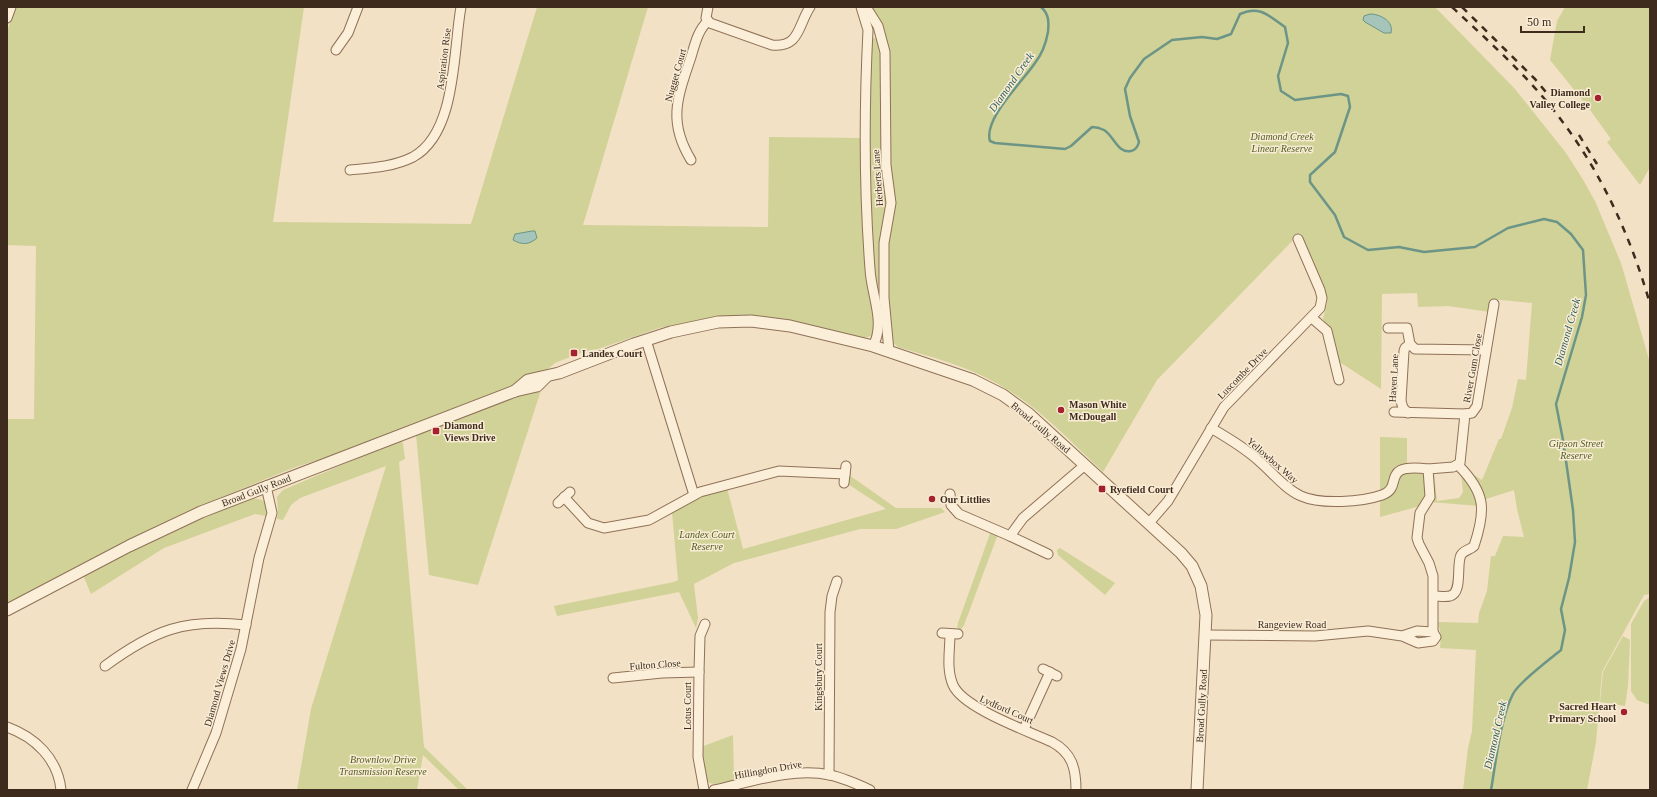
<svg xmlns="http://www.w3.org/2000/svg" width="1657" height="797" font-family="Georgia,serif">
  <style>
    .green { fill: #d0d297 }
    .water { fill: #a6c5ba; stroke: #6c9587 }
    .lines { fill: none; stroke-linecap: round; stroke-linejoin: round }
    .stream { stroke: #6c9587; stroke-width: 2.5 }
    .minor-casing { stroke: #8f7158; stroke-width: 11 }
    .tertiary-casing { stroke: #8f7158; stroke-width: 13 }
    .minor { stroke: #fcefd9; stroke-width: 9 }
    .tertiary { stroke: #fcefd9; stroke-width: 11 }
    .rail { stroke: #3e2b1e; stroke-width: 2.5; stroke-dasharray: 7 7; stroke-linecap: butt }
    .poi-dot { fill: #a4222d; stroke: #f9ecd5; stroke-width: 1.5 }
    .labels { text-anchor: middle; stroke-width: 3; stroke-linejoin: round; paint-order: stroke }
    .street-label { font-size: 10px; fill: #3e2b1e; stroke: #f9ecd5 }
    .poi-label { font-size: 10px; font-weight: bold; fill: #3e2b1e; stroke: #f9ecd5; text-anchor: start }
    .park-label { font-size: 10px; font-style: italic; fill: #525c22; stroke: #f9ecd5 }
    .water-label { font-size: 11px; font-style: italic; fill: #2c5f58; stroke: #f9ecd5 }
  </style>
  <rect width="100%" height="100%" fill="#f2e1c4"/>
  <!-- green -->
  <g class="green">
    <polygon points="15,7 304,7 273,222 471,224 537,7 648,7 583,225 768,227 769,137 863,138 874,307 874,334 868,337 862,338 800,323 713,319 659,328 598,349 585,351 555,363 542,374 520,383 367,444 293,468 214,500 125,543 7,605 7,419 34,419 36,246 7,245 7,32"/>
    <path d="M870,7h565l80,82 51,64 16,25 13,23 26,62 29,100v231l-6,1 -42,77 -6,70 -9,48h-124l5,-42 4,-17 4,-81 -36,-2 1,-12 -3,-14 40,1 1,-10 8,-22 4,-35h4l8,-20 21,1 -7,-28 -3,-19 -31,10 -6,-17 -11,-13 16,10 17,-41h2l11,-31 6,-29 8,1 6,-77 -40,-4 -2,13 -42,-6 -30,1 -1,-14 -35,1 -1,95 -43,-28 -8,-30 -7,-12 4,-16 -2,-11 -25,-59 -143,147 -54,92c-33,-31 -65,-66 -105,-88 -31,-18 -67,-27 -100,-37l-6,-5 -5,-35 -1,-65 -2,-10 -3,14v36l-4,4 -4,-5 -5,-82 1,-137 2,-24h7l3,4 2,22c11,-18 -2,-42 -13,-57z"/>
    <polygon points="1565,7 1650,7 1650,167 1640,185 1607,142 1611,139 1588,107 1550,60 1557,21"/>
    <polygon points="543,384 478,585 429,575 416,434"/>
    <path d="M1380,437l27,1v26l-13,6c-3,9 -5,17 -14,22z"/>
    <polygon points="401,440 403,444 405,459 399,462 424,747 468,790 459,790 423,755 417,790 297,790 311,709 386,466 300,498 291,505 283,520 277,519 278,512 277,497 283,490"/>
    <polygon points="1458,469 1471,483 1479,506 1431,502 1432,475 1434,473 1437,501 1459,498 1463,492 1461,473 1458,472"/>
    <polygon points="1403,472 1424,474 1427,496 1420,506 1380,517 1380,499"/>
    <polygon points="849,475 896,508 941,508 945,512 896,529 860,529 734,563 694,584 698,618 696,628 679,592 557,616 554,606 674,582 678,580 672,512 703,495 727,488 743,549 886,509 848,484"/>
    <polygon points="253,498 262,500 266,503 266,516 255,514 164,548 91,594 83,575 192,521"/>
    <polygon points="991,531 998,534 964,625 960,631 957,630 958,623"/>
    <polygon points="1060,548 1115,583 1105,595 1058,555 1057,550"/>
    <polygon points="1650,597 1650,705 1637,700 1631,691 1631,624 1644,601"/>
    <polygon points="1623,636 1630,640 1628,686 1625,706 1600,702 1603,672"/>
    <path d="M733,735l1,45c-9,2 -21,8 -28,0l-5,-33z"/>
  </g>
  <!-- water -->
  <g class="water">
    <path d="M1370,14c10,0 24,7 21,19h-7l-19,-11 -2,-2 1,-4z"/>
    <path d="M532,231h3l2,7c-8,7 -15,7 -24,2l2,-6z"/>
  </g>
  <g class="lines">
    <!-- stream -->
    <path class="stream" d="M1041,7c8,7 8,15 7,25 -2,11 -6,22 -13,31 -12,18 -52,56 -45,78l5,2 70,6 6,-3 21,-19c5,0 8,1 12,3 10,6 14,24 27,21 5,-1 7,-5 8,-9l-9,-26 -5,-27 5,-11 14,-19 28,-19 30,-3 15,2 14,-5 9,-20c20,-9 29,2 45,13l3,16 -10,33 3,15 14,9 46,-6 7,2 2,11 -15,45 -25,23v7l25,33 9,22 24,13 31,-3 25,5 51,-5 33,-19 36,-9 13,3 14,12 12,16 3,45 -4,22 -26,87 7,36 10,70 2,32 -6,36 -8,31 4,21 -4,20c-11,9 -42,32 -48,44 -13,25 -17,68 -22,96"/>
    <!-- minor casing -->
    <g class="minor-casing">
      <g id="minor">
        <path d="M708,7l-2,11 4,5 62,22c28,3 26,-20 38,-38"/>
        <path d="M861,7l7,23c-4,79 -4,160 2,239 1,25 16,54 3,77"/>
        <polyline points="866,7 878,26 885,52 886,165 891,203 884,243 884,298 889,351"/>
        <polyline points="7,18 11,7"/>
        <polyline points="336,50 348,33 358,7"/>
        <path d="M691,160c-24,-39 -13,-64 0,-103 4,-13 7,-27 17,-36"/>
        <path d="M350,170c21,-2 43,-3 63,-13 44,-24 40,-107 48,-150"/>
        <polyline points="1312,318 1327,331 1339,380"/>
        <polyline points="1388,328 1407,328 1410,344 1415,349 1486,350"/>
        <polyline points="646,340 694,495"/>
        <polyline points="1394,412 1465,414"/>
        <polyline points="1408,413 1403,408 1401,401 1404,351 1405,348 1410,344"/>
        <path d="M1211,428c17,10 34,20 48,33 13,11 26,28 42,35 20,9 61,6 81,-1 23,-8 -4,-32 46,-26"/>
        <polyline points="844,483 846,466"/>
        <polyline points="950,494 951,505 959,514 1010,536 1023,518 1085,465"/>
        <polyline points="564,497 588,523 604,528 649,520 700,492 779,471 845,474"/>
        <polyline points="558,503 570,492"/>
        <polyline points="1149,523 1168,501 1224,407 1320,308 1322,298 1320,290 1298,239"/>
        <polyline points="1010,536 1048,554"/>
        <path d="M1434,596c5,0 11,1 16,0 13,-3 6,-32 11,-41 3,-5 9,-5 13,-9 12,-36 12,-53 -16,-81"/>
        <polyline points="1433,632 1433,576 1429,563 1419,544 1417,538 1420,513 1430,497 1428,469 1453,467 1460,463 1465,414 1472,413 1477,406 1494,304"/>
        <polyline points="942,633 958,634"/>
        <path d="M950,634c0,16 -4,35 3,51 10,23 75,46 99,57 20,11 24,26 24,48"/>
        <polyline points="1205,635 1315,636 1368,631 1402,636 1418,643 1433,641 1436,637 1433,632 1417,631 1402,636"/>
        <path d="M105,666c49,-36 80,-48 141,-41"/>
        <polyline points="1043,669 1057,676"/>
        <polyline points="613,678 662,673 699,672"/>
        <path d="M7,727c28,10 51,32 54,63"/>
        <polyline points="1024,729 1050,672"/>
        <polyline points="829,775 830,612 832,596 837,581"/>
        <polyline points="192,790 216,733 241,649 259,558 272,513 266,486"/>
        <polyline points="704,790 698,757 699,672 700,636 705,624"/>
        <path d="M714,790c37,-8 79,-23 116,-15 14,3 27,9 40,15"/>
      </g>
    </g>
    <!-- tertiary casing -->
    <g class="tertiary-casing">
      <g id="tertiary">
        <polyline points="515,391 528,380 559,373 634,344 671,332 718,322 751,321 790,326 873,346 973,380 1003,395 1029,414 1181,553 1192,566 1201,586 1206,615 1197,790"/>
        <polyline points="7,610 129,546 201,512 515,391 537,386 546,377"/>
      </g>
    </g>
    <!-- minor -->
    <use href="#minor" class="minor"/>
    <!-- tertiary -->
    <use href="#tertiary" class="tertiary"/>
    <!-- rail -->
    <g class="rail">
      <path d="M1452,7c33,31 67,61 95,95 49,59 82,128 103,202"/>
      <polyline points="1462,7 1535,79 1550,97"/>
      <polyline points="1579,135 1597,164"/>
    </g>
  </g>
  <!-- markers -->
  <g class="poi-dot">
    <circle cx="1598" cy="98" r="4"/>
    <rect x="570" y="349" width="8" height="8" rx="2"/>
    <circle cx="1061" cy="410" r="4"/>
    <rect x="432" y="427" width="8" height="8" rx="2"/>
    <rect x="1098" y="485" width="8" height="8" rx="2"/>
    <circle cx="932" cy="499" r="4"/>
    <circle cx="1624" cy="712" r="4"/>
  </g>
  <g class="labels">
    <!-- street labels -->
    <g class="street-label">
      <text transform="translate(443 59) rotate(-83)" y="4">Aspiration Rise</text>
      <text transform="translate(675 75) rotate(-74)" y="4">Nugget Court</text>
      <text transform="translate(877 178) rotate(-94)" y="4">Herberts Lane</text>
      <text transform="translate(1472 368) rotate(-80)" y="4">River Gum Close</text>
      <text transform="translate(1242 373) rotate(-46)" y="4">Luscombe Drive</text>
      <text transform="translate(1393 378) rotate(-87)" y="4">Haven Lane</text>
      <text transform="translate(1041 427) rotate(40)" y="4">Broad Gully Road</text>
      <text transform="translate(1273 460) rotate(41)" y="4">Yellowbox Way</text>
      <text transform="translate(256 490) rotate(-21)" y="4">Broad Gully Road</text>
      <text x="1292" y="628">Rangeview Road</text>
      <text transform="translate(655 664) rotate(-4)" y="4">Fulton Close</text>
      <text transform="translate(818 677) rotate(-90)" y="4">Kingsbury Court</text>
      <text transform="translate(219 683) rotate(-74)" y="4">Diamond Views Drive</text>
      <text transform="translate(687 706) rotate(-90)" y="4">Lotus Court</text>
      <text transform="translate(1201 706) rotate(-87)" y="4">Broad Gully Road</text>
      <text transform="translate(1007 709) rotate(24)" y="4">Lydford Court</text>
      <text transform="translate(768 769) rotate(-10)" y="4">Hillingdon Drive</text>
    </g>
    <!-- poi labels -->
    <g class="poi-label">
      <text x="1590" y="96" text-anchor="end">Diamond<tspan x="1590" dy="12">Valley College</tspan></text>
      <text x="582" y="357">Landex Court</text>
      <text x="1069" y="408">Mason White<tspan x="1069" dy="12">McDougall</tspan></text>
      <text x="444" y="429">Diamond<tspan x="444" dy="12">Views Drive</tspan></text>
      <text x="1110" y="493">Ryefield Court</text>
      <text x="940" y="503">Our Littlies</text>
      <text x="1616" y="710" text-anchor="end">Sacred Heart<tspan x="1616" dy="12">Primary School</tspan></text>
    </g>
    <!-- park labels -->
    <g class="park-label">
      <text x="1282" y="140">Diamond Creek<tspan x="1282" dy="12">Linear Reserve</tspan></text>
      <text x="1576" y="447">Gipson Street<tspan x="1576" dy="12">Reserve</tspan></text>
      <text x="707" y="538">Landex Court<tspan x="707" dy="12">Reserve</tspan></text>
      <text x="383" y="763">Brownlow Drive<tspan x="383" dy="12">Transmission Reserve</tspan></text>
    </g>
    <!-- water labels -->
    <g class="water-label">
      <text transform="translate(1011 82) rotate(-55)" y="4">Diamond Creek</text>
      <text transform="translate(1567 332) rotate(-74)" y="4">Diamond Creek</text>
      <text transform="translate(1495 735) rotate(-77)" y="4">Diamond Creek</text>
    </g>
  </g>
  <!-- border -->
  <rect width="1657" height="797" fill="none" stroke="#3e2b1e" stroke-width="16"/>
  <!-- scale -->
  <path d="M1521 26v6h63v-6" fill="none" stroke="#3e2b1e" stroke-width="2"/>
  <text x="1527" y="26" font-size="12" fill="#3e2b1e" stroke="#f9ecd5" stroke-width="3" paint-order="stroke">50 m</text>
</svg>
